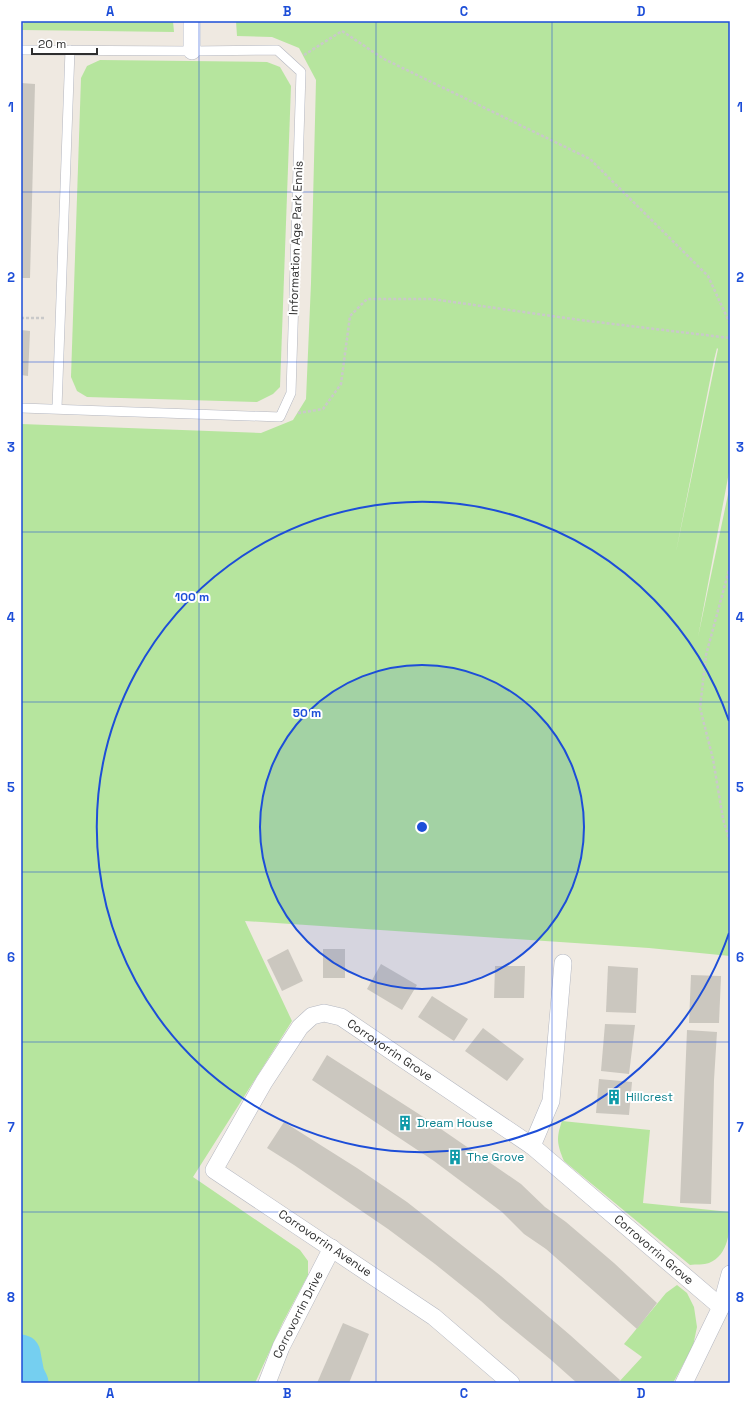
<svg xmlns="http://www.w3.org/2000/svg" width="751" height="1404" font-family="'Space Grotesk',sans-serif">
  <style>
    .green { fill: #b6e59e; fill-rule: evenodd }
    .lines { fill: none; stroke-linecap: round; stroke-linejoin: round }
    .river { stroke: #75cff0; stroke-width: 39 }
    .building { fill: #cbc7bf }
    .service-casing { stroke: #b4b7c1; stroke-width: 10 }
    .minor-casing { stroke: #b4b7c1; stroke-width: 18 }
    .path { stroke: #c9c9c9; stroke-width: 2.5; stroke-dasharray: 3 2; stroke-linecap: butt }
    .service { stroke: #fff; stroke-width: 9 }
    .minor { stroke: #fff; stroke-width: 17 }
    .grid { fill: none; stroke: #1d4ed8; stroke-width: 1; stroke-opacity: 0.55 }
    .ring { fill: none; stroke: #1d4ed8; stroke-width: 2 }
    .labels { text-anchor: middle; stroke-width: 4; stroke-linejoin: round; paint-order: stroke }
    .street-label { font-size: 12px; fill: #2e2e2e; stroke: #fff }
    .culture-label { font-size: 12px; fill: #0d838f; stroke: #fff; text-anchor: start }
    .centre { fill: #1d4ed8; stroke: #fff; stroke-width: 2 }
    .ring-label { font-size: 12px; text-anchor: middle; font-weight: bold; fill: #1d4ed8; stroke: #fff; stroke-width: 4; stroke-linejoin: round; paint-order: stroke }
    .neatline { fill: none; stroke: #1d4ed8; stroke-width: 1.5 }
    .grid-label { font-size: 13px; text-anchor: middle; font-weight: bold; fill: #1d4ed8 }
  </style>
  <rect width="100%" height="100%" fill="#efe9e1"/>
  <!-- green -->
  <g class="green">
    <polygon points="24,21 173,21 174,32 22,30"/>
    <path d="M236,21h494v446l-32,170 32,-152v471l-81,-8 -404,-27 47,100 -99,156 107,73 8,11v14l-25,47 -28,61h-234v-959l240,9 32,-13 13,-21 5,-116 5,-203 -17,-32 -27,-11 -35,-1zM717,348l1,1 -42,203 38,-192z"/>
    <polygon points="100,60 267,62 280,67 291,86 280,387 273,394 257,402 87,397 77,391 71,377 81,78 87,66"/>
    <path d="M562,1121l88,9 -7,73 87,9c0,18 -1,43 -21,51 -5,2 -13,1 -19,2l-126,-104c-7,-17 -8,-23 -2,-40z"/>
    <polygon points="677,1285 687,1293 694,1307 697,1327 693,1346 673,1383 618,1383 642,1357 624,1344 666,1293"/>
  </g>
  <g class="lines">
    <!-- river -->
    <polyline class="river" points="21,1354 25,1375 29,1383"/>
  </g>
  <!-- building -->
  <g class="building">
    <polygon points="21,83 35,84 30,278 21,278"/>
    <polygon points="21,330 30,331 28,376 21,375"/>
    <polygon points="288,949 303,981 282,991 267,960"/>
    <rect x="323" y="949" width="22" height="29"/>
    <polygon points="381,964 417,985 402,1010 367,989"/>
    <polygon points="495,966 525,966 524,998 494,998"/>
    <polygon points="608,966 638,968 636,1013 606,1012"/>
    <polygon points="691,975 721,976 719,1023 689,1023"/>
    <polygon points="432,996 468,1019 454,1041 418,1017"/>
    <polygon points="605,1024 635,1025 629,1074 601,1071"/>
    <polygon points="483,1028 524,1059 507,1081 465,1051"/>
    <polygon points="687,1030 717,1032 714,1080 711,1204 680,1203"/>
    <polygon points="327,1055 425,1118 521,1184 545,1207 566,1222 614,1263 657,1303 637,1329 546,1249 524,1234 502,1212 434,1161 312,1080"/>
    <polygon points="599,1079 632,1082 629,1115 596,1113"/>
    <polygon points="284,1122 357,1168 407,1202 501,1276 570,1335 620,1380 618,1383 577,1383 550,1359 501,1319 481,1301 435,1264 388,1229 294,1165 267,1148"/>
    <polygon points="343,1323 369,1334 349,1383 317,1383"/>
  </g>
  <g class="lines">
    <!-- service casing -->
    <g class="service-casing">
      <g id="service">
        <polyline points="21,50 192,51 277,50 301,72 291,393 280,417 21,408"/>
        <polyline points="57,408 70,50"/>
      </g>
    </g>
    <!-- minor casing -->
    <g class="minor-casing">
      <g id="minor">
        <polyline points="192,51 192,21"/>
        <path id="s1" d="M532,1146l189,161"/>
        <path id="s2" d="M267,1383l14,-36 51,-99"/>
        <path id="s3" d="M511,1383l-77,-66 -220,-147 50,-88 36,-55 12,-11 12,-3 17,4 191,129 19,-45 12,-138"/>
        <polyline points="684,1383 721,1307 730,1274"/>
      </g>
    </g>
    <!-- path -->
    <g class="path">
      <polyline points="304,55 342,31 384,59 590,159 708,276 730,324"/>
      <polyline points="21,318 46,318"/>
      <polyline points="298,413 323,409 341,384 350,316 367,299 432,299 580,320 730,338"/>
      <polyline points="730,566 706,655 700,708 713,759 723,819 730,842"/>
    </g>
    <!-- service -->
    <use href="#service" class="service"/>
    <!-- minor -->
    <use href="#minor" class="minor"/>
  </g>
  <!-- grid -->
  <path class="grid" d="M199,21v1362M376,21v1362M552,21v1362M21,192h709M21,362h709M21,532h709M21,702h709M21,872h709M21,1042h709M21,1212h709"/>
  <!-- distance rings -->
  <circle cx="422" cy="827" r="162" fill="#1d4ed8" fill-opacity=".12"/>
  <g class="ring">
    <circle cx="422" cy="827" r="162"/>
    <path d="M729 933A325 325 0 1 1 729 721"/>
  </g>
  <!-- icons -->
  <defs>
    <g id="building-bare" transform="scale(1.2)"><path d="M-4-6H4V6H1V3H-1V6H-4ZM-2.5-4.3h1.7v1.8h-1.7ZM.8-4.3h1.7v1.8H.8ZM-2.5-1h1.7V.8h-1.7ZM.8-1h1.7V.8H.8Z" fill="#0f9aa8" stroke="#fff" stroke-width="2.5" paint-order="stroke"/></g>
  </defs>
  <g fill-rule="evenodd">
    <use href="#building-bare" x="614" y="1097"/>
    <use href="#building-bare" x="405" y="1123"/>
    <use href="#building-bare" x="455" y="1157"/>
  </g>
  <g class="labels">
    <!-- street labels -->
    <g class="street-label">
      <text transform="translate(296 238) rotate(-88)" y="4">Information Age Park Ennis</text>
      <text dy="4" stroke="none"><textPath href="#s3" startOffset="638">Corrovorrin Grove</textPath></text>
      <text transform="translate(325 1243) rotate(34)" y="4">Corrovorrin Avenue</text>
      <text dy="4" stroke="none"><textPath href="#s1" startOffset="160">Corrovorrin Grove</textPath></text>
      <text dy="4" stroke="none"><textPath href="#s2" startOffset="75">Corrovorrin Drive</textPath></text>
    </g>
    <!-- culture labels -->
    <g class="culture-label">
      <text x="626" y="1101">Hillcrest</text>
      <text x="417" y="1127">Dream House</text>
      <text x="467" y="1161">The Grove</text>
    </g>
  </g>
  <circle cx="422" cy="827" r="6" class="centre"/>
  <g class="ring-label">
    <text x="192" y="601">100 m</text>
    <text x="307" y="717">50 m</text>
  </g>
  <!-- border -->
  <rect width="751" height="1404" fill="none" stroke="#ffffff" stroke-width="44"/>
  <!-- scale -->
  <path d="M32 48v6h65v-6" fill="none" stroke="#2e2e2e" stroke-width="2"/>
  <text x="38" y="48" font-size="12" fill="#2e2e2e" stroke="#ffffff" stroke-width="3" paint-order="stroke">20 m</text>
  <rect x="22" y="22" width="707" height="1360" class="neatline"/>
  <g class="grid-label">
    <text x="110" y="16">A</text>
    <text x="287" y="16">B</text>
    <text x="464" y="16">C</text>
    <text x="641" y="16">D</text>
    <text x="11" y="112">1</text>
    <text x="740" y="112">1</text>
    <text x="11" y="282">2</text>
    <text x="740" y="282">2</text>
    <text x="11" y="452">3</text>
    <text x="740" y="452">3</text>
    <text x="11" y="622">4</text>
    <text x="740" y="622">4</text>
    <text x="11" y="792">5</text>
    <text x="740" y="792">5</text>
    <text x="11" y="962">6</text>
    <text x="740" y="962">6</text>
    <text x="11" y="1132">7</text>
    <text x="740" y="1132">7</text>
    <text x="11" y="1302">8</text>
    <text x="740" y="1302">8</text>
    <text x="110" y="1398">A</text>
    <text x="287" y="1398">B</text>
    <text x="464" y="1398">C</text>
    <text x="641" y="1398">D</text>
  </g>
</svg>
